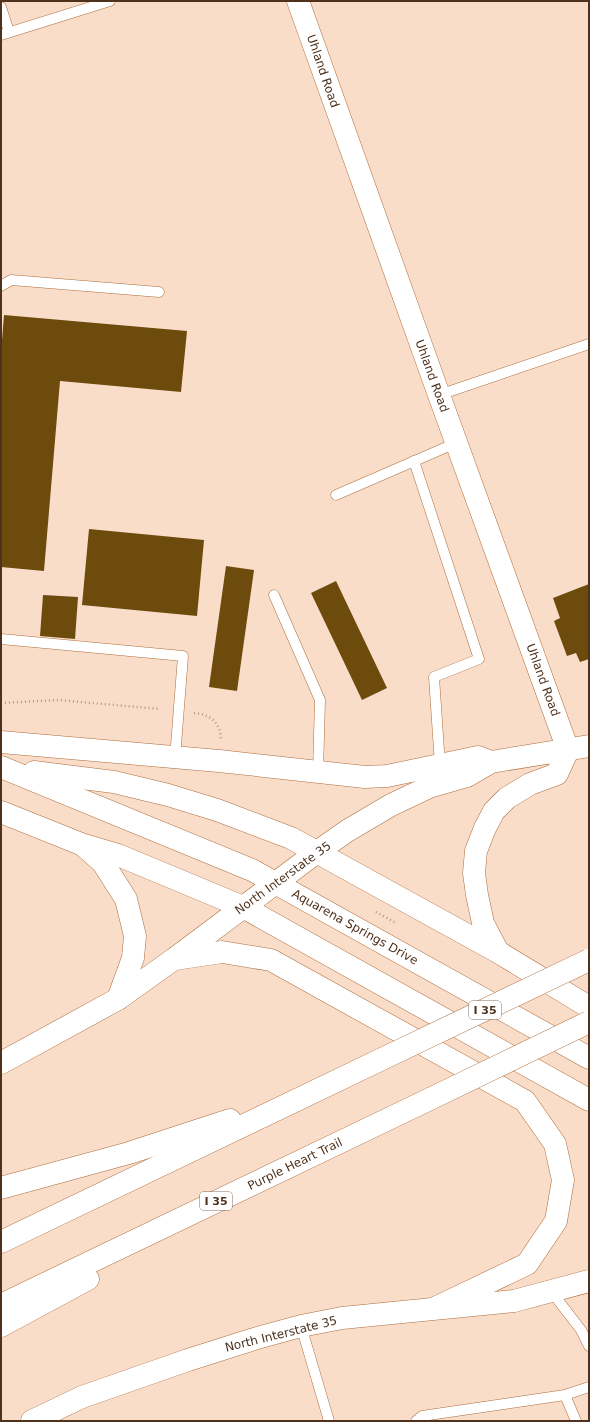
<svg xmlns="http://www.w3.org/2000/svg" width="590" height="1422" font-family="'DejaVu Sans',sans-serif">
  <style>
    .building { fill: #6d4b0c }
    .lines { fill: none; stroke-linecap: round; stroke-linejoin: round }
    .service-casing { stroke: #ac6d3c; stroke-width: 11 }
    .tertiary-casing { stroke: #ac6d3c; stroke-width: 23 }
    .secondary-casing { stroke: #ac6d3c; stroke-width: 23 }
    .motorway-casing { stroke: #ac6d3c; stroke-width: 23 }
    .path { stroke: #b49783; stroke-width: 2.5; stroke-dasharray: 1 3; stroke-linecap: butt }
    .service { stroke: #fff; stroke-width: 10 }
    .tertiary { stroke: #fff; stroke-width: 22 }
    .secondary { stroke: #fff; stroke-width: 22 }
    .motorway { stroke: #fff; stroke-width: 22 }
    .motorway-bridge-casing { stroke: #ac6d3c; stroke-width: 23; stroke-linecap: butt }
    .motorway-bridge { stroke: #fff; stroke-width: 22 }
    .labels { text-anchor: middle; stroke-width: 4; stroke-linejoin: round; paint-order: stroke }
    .shield { fill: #fff; stroke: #837062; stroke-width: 1 }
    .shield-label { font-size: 11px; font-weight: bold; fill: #4e321e }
    .street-label { font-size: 12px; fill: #4e321e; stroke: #fff }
  </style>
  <rect width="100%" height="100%" fill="#faddc9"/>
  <!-- building -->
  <g class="building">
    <polygon points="4,315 187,331 181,392 60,381 44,571 1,567 1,353"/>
    <polygon points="89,529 204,540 197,616 82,605"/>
    <polygon points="226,566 254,570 237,691 209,687"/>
    <polygon points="336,581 387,688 362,700 311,593"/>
    <polygon points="589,584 589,659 580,662 576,653 567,656 554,621 560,618 553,598"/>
    <polygon points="43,595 78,597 75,639 40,636"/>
  </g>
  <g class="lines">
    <!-- service casing -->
    <g class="service-casing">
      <g id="service">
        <polyline points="1,7 9,32"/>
        <polyline points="1,35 110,1"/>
        <polyline points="1,286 11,280 159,292"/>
        <polyline points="439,395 589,344"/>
        <polyline points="414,461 479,659 434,677 440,765"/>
        <polyline points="336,495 456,443"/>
        <polyline points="274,595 320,700 318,772"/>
        <polyline points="1,639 183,656 175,758"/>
        <polyline points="551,1291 581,1330 589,1346"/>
        <polyline points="301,1326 329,1421"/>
        <polyline points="565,1395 576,1421"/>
        <polyline points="416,1421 422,1416 565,1395 589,1387"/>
      </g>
    </g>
    <!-- tertiary casing -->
    <g class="tertiary-casing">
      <polyline id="tertiary" points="298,1 439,395 568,750"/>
    </g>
    <!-- secondary casing -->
    <g class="secondary-casing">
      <g id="secondary">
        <polyline points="1,742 219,761 365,777 387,776 478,757 491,762"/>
        <polyline points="1,767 252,870 589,1058"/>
        <polyline points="34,772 114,782 168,795 217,810 291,838 498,952 589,1007"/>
        <polyline points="1,812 81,844 118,855 243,907 589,1100"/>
        <polyline points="85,847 103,863 126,899 135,936 133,958 118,999"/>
        <polyline points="498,952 483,923 477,895 474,873 476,851 485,828 494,811 507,798 530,784 557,774 568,750"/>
        <polyline points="175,959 222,952 271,960 525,1101 555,1144 563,1180 556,1221 527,1264 435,1308"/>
        <polyline points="1,1063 118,999 174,959 317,852 347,831 391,805 429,787 467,776 491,762 589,746"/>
        <polyline points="32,1421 82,1397 188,1360 254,1339 301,1326 342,1318 514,1301 589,1281"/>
      </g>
    </g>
    <!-- motorway casing -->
    <g class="motorway-casing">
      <g id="motorway">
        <polyline points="1,1188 129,1153 230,1120"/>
        <polyline points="1,1242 382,1059"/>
        <polyline points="1,1305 432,1098"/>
        <polyline points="1,1326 88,1279"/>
      </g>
    </g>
    <!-- path -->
    <g class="path">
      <polyline points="1,703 58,700 160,709"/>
      <path d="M194,713c16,1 27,10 27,27"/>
      <polyline points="376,912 396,923"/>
    </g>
    <!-- service -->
    <use href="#service" class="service"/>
    <!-- tertiary -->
    <use href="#tertiary" class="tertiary"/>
    <!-- secondary -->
    <use href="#secondary" class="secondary"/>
    <!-- motorway -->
    <use href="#motorway" class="motorway"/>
    <!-- motorway-bridge casing -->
    <g class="motorway-bridge-casing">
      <g id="motorway-bridge">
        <polyline points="382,1059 589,960"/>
        <polyline points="432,1098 589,1022"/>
      </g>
    </g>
    <!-- motorway-bridge -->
    <use href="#motorway-bridge" class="motorway-bridge"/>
  </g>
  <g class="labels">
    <!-- shield labels -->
    <g class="shield">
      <rect x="469" y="1001" width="32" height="18" rx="3"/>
      <rect x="200" y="1192" width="32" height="18" rx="3"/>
    </g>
    <g class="shield-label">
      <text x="485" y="1014">I 35</text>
      <text x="216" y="1205">I 35</text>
    </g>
    <!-- street labels -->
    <g class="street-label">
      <text transform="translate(323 71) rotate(71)" y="4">Uhland Road</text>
      <text transform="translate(432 376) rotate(70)" y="4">Uhland Road</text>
      <text transform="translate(543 680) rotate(70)" y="4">Uhland Road</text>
      <text transform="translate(283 878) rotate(-36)" y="4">North Interstate 35</text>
      <text transform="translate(355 927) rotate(29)" y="4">Aquarena Springs Drive</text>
      <text transform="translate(295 1164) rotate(-26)" y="4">Purple Heart Trail</text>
      <text transform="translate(281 1334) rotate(-14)" y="4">North Interstate 35</text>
    </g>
  </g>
  <!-- border -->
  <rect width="590" height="1422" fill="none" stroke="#4e321e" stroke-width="4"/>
</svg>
